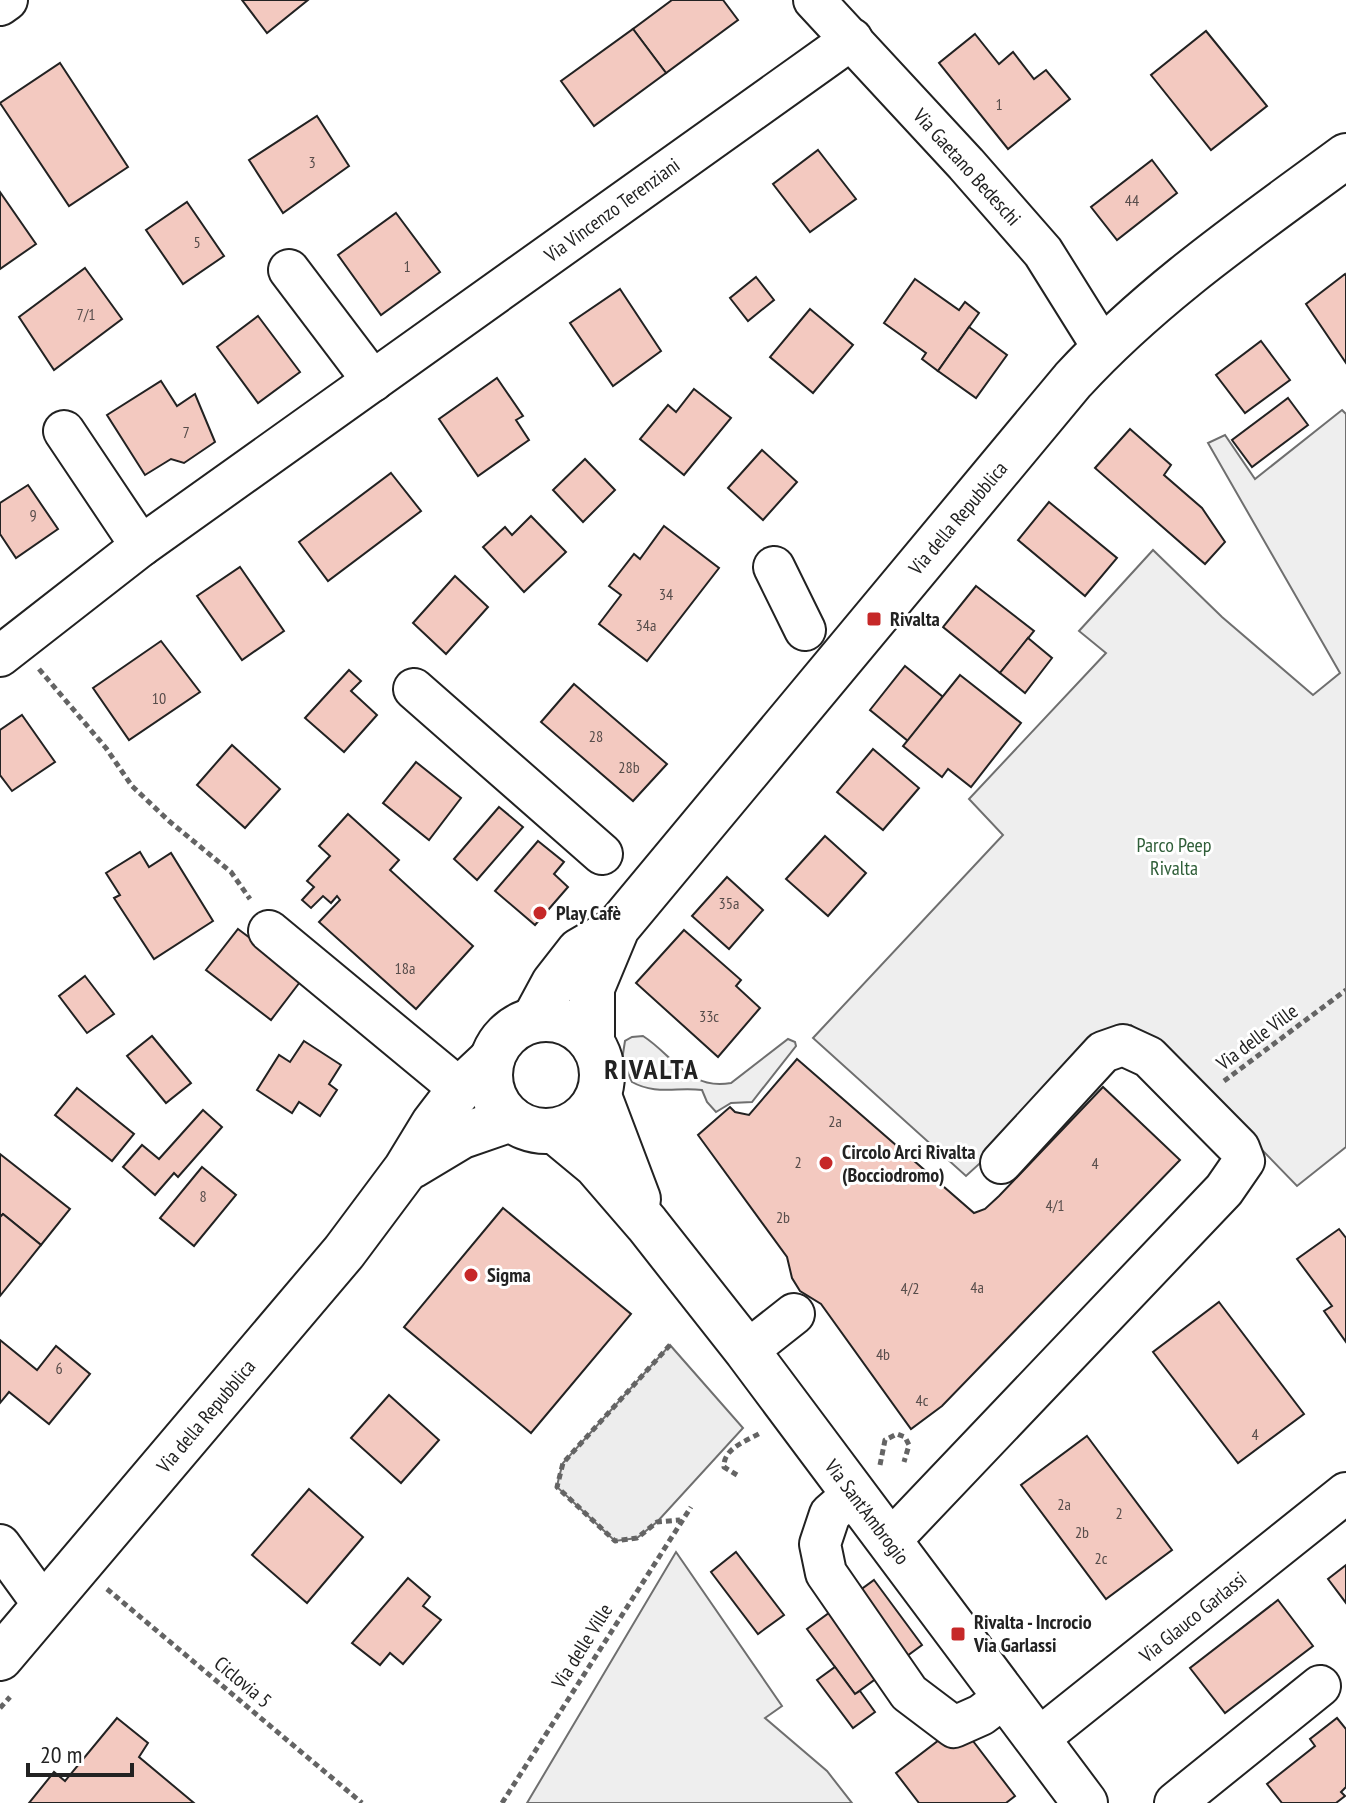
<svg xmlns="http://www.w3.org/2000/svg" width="1346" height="1803" font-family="'PT Sans Narrow',sans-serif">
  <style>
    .green { fill: #eee; stroke: #6f6f6f; stroke-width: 2 }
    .parking { fill: #ededed; stroke: #6f6f6f; stroke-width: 2 }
    .building { fill: #f3c9c0; stroke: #222; stroke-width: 2 }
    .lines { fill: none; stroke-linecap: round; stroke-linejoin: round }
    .minor-casing { stroke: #222; stroke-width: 44 }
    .major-casing { stroke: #222; stroke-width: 48 }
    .path { stroke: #646464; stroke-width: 5; stroke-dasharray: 6 4; stroke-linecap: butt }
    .minor { stroke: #fff; stroke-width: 40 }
    .major { stroke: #fff; stroke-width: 44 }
    .poi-dot { fill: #c62828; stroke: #fff; stroke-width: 3 }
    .labels { text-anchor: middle; stroke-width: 6; stroke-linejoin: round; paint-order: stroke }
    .number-label { font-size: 16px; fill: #564c4a }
    .street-label { font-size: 20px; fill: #222; stroke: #fff }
    .poi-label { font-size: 20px; font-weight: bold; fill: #222; stroke: #fff; text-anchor: start }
    .park-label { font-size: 20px; fill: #2f5e38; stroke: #fff }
    .district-label { font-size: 28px; font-weight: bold; letter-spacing: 2px; fill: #222; stroke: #fff }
  </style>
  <rect width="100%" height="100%" fill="#fff"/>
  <!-- green -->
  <g class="green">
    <polygon points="1342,410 1346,414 1346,1147 1297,1186 1207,1093 1131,1025 966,1176 813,1038 1003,835 969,799 1106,653 1079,631 1153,550 1222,617 1313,695 1340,673 1208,443 1225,435 1255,479"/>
    <path d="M643,1036c30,19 46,55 88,47l57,-44 7,3 1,4 -44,56 -21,1 -15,9 -9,-10 -5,-12c-25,-3 -47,5 -70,-8l-10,-22 3,-19 7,-4z"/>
    <polygon points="676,1552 782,1706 765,1718 827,1771 852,1803 527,1803"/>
  </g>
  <!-- parking -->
  <polygon class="parking" points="670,1345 743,1428 657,1522 637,1538 615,1541 557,1487 559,1477 563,1463"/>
  <!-- building -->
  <g class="building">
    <polygon points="242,0 308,0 267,33"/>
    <polygon points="672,0 723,0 738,20 666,73 633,29"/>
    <polygon points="633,29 666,73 594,126 561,81"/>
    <polygon points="1206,31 1267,106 1211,150 1151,75"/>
    <polygon points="975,34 999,64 1013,52 1034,79 1046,70 1070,99 1008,149 939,63"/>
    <polygon points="60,63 128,167 69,206 0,103"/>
    <polygon points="317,116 349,166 283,213 249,160"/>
    <polygon points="818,150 856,199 810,232 773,184"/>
    <polygon points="1152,160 1177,193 1117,240 1091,207"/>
    <polygon points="0,192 36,244 0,269"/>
    <polygon points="187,202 224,256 183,284 146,230"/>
    <polygon points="396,213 440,272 381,315 338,255"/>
    <polygon points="85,268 122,319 54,370 19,317"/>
    <polygon points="1345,274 1346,276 1346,363 1306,304"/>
    <polygon points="756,277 774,300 748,321 730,298"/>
    <polygon points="915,279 959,310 965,302 979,313 938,371 922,359 926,353 884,323"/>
    <polygon points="620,289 661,351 613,386 570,323"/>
    <polygon points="810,309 853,345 813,393 770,357"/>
    <polygon points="258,316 300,372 258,403 217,347"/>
    <polygon points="969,327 1007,355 976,398 938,371"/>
    <polygon points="1261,341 1290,380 1245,413 1216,375"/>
    <polygon points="497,378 523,416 516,420 529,440 478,476 439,419"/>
    <polygon points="161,381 177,406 195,394 215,442 184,463 171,459 145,475 107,415"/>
    <polygon points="694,389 731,418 684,475 640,439 668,405 676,412"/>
    <polygon points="1288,398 1308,425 1252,467 1232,440"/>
    <polygon points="1130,429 1171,465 1164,475 1202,508 1225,542 1205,564 1095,468"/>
    <polygon points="762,450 797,482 763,520 728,488"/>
    <polygon points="585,459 615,490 583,522 553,490"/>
    <polygon points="391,473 421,511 328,581 299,542"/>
    <polygon points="28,485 58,529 16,558 0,534 0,503"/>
    <polygon points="1049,502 1117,558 1085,596 1018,540"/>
    <polygon points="531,516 566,552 524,592 483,547 505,527 512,535"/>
    <polygon points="664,526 719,568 647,661 599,624 621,595 609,586 634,554 640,559"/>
    <polygon points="240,567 284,631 242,660 197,596"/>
    <polygon points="455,576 488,607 446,654 413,623"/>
    <polygon points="976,586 1034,631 1000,673 943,627"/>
    <polygon points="1028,638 1052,658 1025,693 1000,673"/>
    <polygon points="161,641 200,692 129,740 93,688"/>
    <polygon points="905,666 943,697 908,741 870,710"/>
    <polygon points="349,670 361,681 351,691 377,715 344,752 305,718"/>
    <polygon points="960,675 1021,723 971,787 948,769 942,777 903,746"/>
    <polygon points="574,684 667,764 633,801 541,722"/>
    <polygon points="22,715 55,762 12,791 0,775 0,730"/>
    <polygon points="232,745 280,789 245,828 197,785"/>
    <polygon points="873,749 919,788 883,830 837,792"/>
    <polygon points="416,762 461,798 429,840 383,803"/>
    <polygon points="499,807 523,827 477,880 454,859"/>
    <polygon points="348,814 399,860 390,870 473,946 416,1009 319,922 340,900 337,896 331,903 323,896 311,908 302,900 314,887 307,881 330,856 319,846"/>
    <polygon points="825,836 866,873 828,916 786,879"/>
    <polygon points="538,841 564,862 554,874 568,887 535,925 495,891"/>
    <polygon points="140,852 149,867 171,853 213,921 154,959 114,898 120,895 106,873"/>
    <polygon points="727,877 763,910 729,949 692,916"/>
    <polygon points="238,929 303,978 271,1020 206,970"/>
    <polygon points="684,930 741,980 736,986 760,1008 718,1057 636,983"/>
    <polygon points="85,976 114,1014 87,1033 59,996"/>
    <polygon points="152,1036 191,1083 166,1103 127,1056"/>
    <polygon points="304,1041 341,1065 329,1084 337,1090 320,1116 299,1102 292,1113 257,1090 279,1055 290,1062"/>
    <polygon points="797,1059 974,1213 985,1209 999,1196 1103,1087 1180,1160 942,1406 911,1429 821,1304 800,1291 792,1278 787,1257 698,1135 730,1107 735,1112 749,1115"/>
    <polygon points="77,1088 134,1134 112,1161 55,1115"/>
    <polygon points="203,1110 222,1127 178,1177 174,1173 155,1195 123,1167 142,1145 159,1159"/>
    <polygon points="0,1154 70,1209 41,1245 3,1214 0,1217"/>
    <polygon points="202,1167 236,1195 194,1246 160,1218"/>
    <polygon points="503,1208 631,1314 531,1433 404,1327"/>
    <polygon points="3,1214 41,1245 0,1296 0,1217"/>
    <polygon points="1339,1229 1346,1238 1346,1342 1324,1311 1332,1306 1297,1259"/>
    <polygon points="1219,1302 1304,1414 1238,1463 1153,1352"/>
    <polygon points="0,1340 37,1370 56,1346 90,1374 49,1424 9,1392 0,1403"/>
    <polygon points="389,1395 439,1440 401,1483 351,1438"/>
    <polygon points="1087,1436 1172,1550 1106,1599 1021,1485"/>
    <polygon points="309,1489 363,1537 307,1603 252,1555"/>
    <polygon points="736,1552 784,1615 758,1634 711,1572"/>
    <polygon points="1346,1565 1346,1603 1328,1579"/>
    <polygon points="408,1578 430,1597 423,1606 441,1620 403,1664 390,1653 380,1665 352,1643"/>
    <polygon points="874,1580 922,1645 855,1694 807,1629"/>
    <polygon points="1278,1600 1313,1646 1225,1713 1190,1668"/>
    <polygon points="835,1667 855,1694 860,1691 875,1712 853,1728 817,1680"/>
    <polygon points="117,1718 148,1743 139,1757 194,1803 29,1803 54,1772 65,1781"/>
    <polygon points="1337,1718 1346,1729 1346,1787 1341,1792 1345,1796 1336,1803 1282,1803 1267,1784 1315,1746 1310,1739"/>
    <polygon points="960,1724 1015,1796 1006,1803 919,1803 896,1773"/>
  </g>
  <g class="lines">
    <!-- minor casing -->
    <g class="minor-casing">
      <g id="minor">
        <polyline points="814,0 966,164 1043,252 1103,348"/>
        <polyline points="0,5 7,0"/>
        <polyline points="289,270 373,381"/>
        <polyline points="64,431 141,546"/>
        <polyline points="774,567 805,630"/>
        <polyline points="0,656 141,546 852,39"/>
        <polyline points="414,689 602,854"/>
        <polyline points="269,931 460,1089"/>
        <polyline points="747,1351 794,1314"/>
        <polyline points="853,1494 830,1514 820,1544 826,1573 909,1693 954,1727 981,1715 1005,1697"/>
        <polyline points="889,1542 1224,1190 1244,1161 1239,1148 1149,1057 1123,1045 1103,1052 1001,1163"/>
        <polyline points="0,1545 45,1607"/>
        <polyline points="1038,1739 1346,1493"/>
        <polyline points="1175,1803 1320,1686"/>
      </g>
    </g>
    <!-- major casing -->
    <g class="major-casing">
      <g id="major">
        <circle cx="546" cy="1075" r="56"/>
        <polyline points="534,1020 554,983 579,951 615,930"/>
        <path d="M592,1042v-54l25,-60 456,-548c80,-87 178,-154 273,-224"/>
        <polyline points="599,1096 638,1199"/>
        <polyline points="555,1131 596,1165 647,1224 747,1351 1085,1803"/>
        <polyline points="412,1166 462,1136 511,1119"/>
        <polyline points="0,1658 344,1252 406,1169 434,1123 460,1089 492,1059"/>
      </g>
    </g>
    <!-- path -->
    <g class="path">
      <polyline points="39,669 106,748 132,786 169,821 231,872 250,899"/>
      <polyline points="1224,1081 1346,990"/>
      <polyline points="670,1345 563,1463 557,1487 615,1541 637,1538 657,1522 680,1520"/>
      <polyline points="880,1465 885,1440 897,1434 905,1437 909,1445 904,1462"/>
      <path d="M737,1475l-13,-8c-1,-19 23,-26 38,-35"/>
      <polyline points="107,1589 362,1803"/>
      <polyline points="0,1708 10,1697"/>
      <polyline points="502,1803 691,1507"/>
    </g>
    <!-- minor -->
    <use href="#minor" class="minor"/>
    <!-- major -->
    <use href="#major" class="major"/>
  </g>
  <!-- markers -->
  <g class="poi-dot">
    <rect x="866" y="611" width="16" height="16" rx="4"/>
    <circle cx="540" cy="913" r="8"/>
    <circle cx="826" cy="1163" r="8"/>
    <circle cx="471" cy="1275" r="8"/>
    <rect x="950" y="1626" width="16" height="16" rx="4"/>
  </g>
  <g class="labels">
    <!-- number labels -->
    <g class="number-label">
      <text x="999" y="110">1</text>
      <text x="312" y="168">3</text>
      <text x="1132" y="206">44</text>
      <text x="197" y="248">5</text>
      <text x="407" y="272">1</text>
      <text x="86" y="320">7/1</text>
      <text x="186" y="438">7</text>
      <text x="33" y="521">9</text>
      <text x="666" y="600">34</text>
      <text x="646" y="631">34a</text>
      <text x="159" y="704">10</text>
      <text x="596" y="742">28</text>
      <text x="629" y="773">28b</text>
      <text x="729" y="909">35a</text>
      <text x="405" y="974">18a</text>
      <text x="709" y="1022">33c</text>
      <text x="835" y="1127">2a</text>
      <text x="798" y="1168">2</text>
      <text x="1095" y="1169">4</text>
      <text x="203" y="1202">8</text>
      <text x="1055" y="1211">4/1</text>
      <text x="783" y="1223">2b</text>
      <text x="977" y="1293">4a</text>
      <text x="910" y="1294">4/2</text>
      <text x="883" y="1360">4b</text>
      <text x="59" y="1374">6</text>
      <text x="922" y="1406">4c</text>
      <text x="1255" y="1440">4</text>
      <text x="1064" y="1510">2a</text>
      <text x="1119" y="1519">2</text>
      <text x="1082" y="1538">2b</text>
      <text x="1101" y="1564">2c</text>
    </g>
    <!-- street labels -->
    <g class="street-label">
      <text transform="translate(967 167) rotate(48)" y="7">Via Gaetano Bedeschi</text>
      <text transform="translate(612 210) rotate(-36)" y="7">Via Vincenzo Terenziani</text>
      <text transform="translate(958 518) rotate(-50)" y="7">Via della Repubblica</text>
      <text transform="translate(1257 1037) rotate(-37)" y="7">Via delle Ville</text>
      <text transform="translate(206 1416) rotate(-50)" y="7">Via della Repubblica</text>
      <text transform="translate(867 1512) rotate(53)" y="7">Via Sant'Ambrogio</text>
      <text transform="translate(1193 1617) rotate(-39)" y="7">Via Glauco Garlassi</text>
      <text transform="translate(582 1646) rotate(-58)" y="7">Via delle Ville</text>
      <text transform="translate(243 1682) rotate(40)" y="7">Ciclovia 5</text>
    </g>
    <!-- poi labels -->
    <g class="poi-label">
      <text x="890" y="626">Rivalta</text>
      <text x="556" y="920">Play Cafè</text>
      <text x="842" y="1159">Circolo Arci Rivalta<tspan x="842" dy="23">(Bocciodromo)</tspan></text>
      <text x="487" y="1282">Sigma</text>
      <text x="974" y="1629">Rivalta - Incrocio<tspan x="974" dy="23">Via Garlassi</tspan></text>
    </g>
    <!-- park labels -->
    <g class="park-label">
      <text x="1174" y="852">Parco Peep<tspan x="1174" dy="23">Rivalta</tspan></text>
    </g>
    <!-- district labels -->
    <g class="district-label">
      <text x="652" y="1079">RIVALTA</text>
    </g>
  </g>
  <!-- scale -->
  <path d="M28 1763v12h104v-12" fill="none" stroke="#222222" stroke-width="4"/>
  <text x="40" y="1763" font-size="24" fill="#222222" stroke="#ffffff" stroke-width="6" paint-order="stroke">20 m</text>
</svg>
